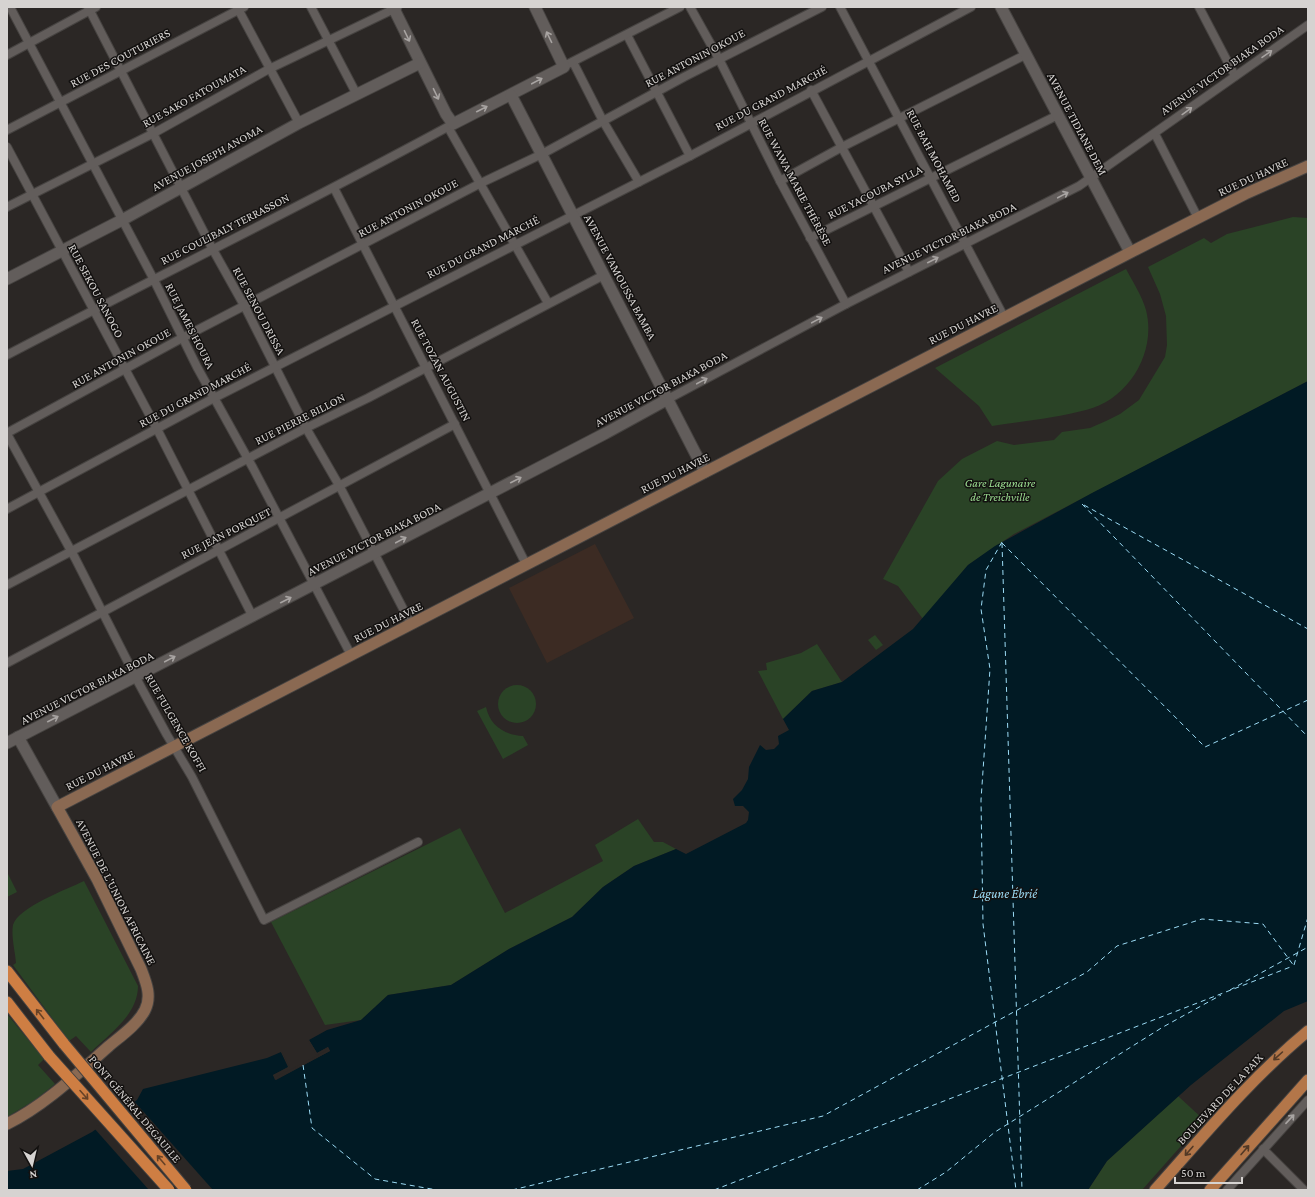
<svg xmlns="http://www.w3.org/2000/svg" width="1315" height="1197" font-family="'Crimson Pro',serif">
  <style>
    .education { fill: #3c2b23 }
    .green { fill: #2a4326 }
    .water { fill: #011a24 }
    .pier { fill: #2b2725 }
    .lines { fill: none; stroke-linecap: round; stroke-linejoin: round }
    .ferry { stroke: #9cdcf6; stroke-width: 1; stroke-dasharray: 5 4; stroke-linecap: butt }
    .minor-casing { stroke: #464341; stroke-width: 10 }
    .tertiary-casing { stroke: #464341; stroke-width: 13 }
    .secondary-casing { stroke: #464341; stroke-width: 13 }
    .primary-casing { stroke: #464341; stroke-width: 13 }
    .trunk-casing { stroke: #464341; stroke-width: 13 }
    .minor { stroke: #625d5b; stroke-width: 8 }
    .tertiary { stroke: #625d5b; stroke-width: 11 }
    .secondary { stroke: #8a6952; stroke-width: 11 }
    .primary { stroke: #b37649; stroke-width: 11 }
    .trunk { stroke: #ce7e43; stroke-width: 11 }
    .trunk-bridge-casing { stroke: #464341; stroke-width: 13; stroke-linecap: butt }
    .trunk-bridge { stroke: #ce7e43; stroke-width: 11 }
    .oneway { stroke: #a8a4a2 }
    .oneway2 { stroke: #674226 }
    .oneway3 { stroke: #523926 }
    .labels { text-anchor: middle; stroke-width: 3; stroke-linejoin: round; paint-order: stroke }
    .street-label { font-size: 12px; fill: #d6d3d1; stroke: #12100f }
    .park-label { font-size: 12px; font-style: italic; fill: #9cde92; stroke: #12100f }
    .water-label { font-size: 13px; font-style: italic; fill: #9cdcf6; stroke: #12100f }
  </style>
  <rect width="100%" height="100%" fill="#2b2725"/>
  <!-- education -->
  <polygon class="education" points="595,544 634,618 547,663 509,588"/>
  <!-- green -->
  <g class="green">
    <polygon points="1293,217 1308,218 1308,381 1014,534 968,565 923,619 898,586 883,579 938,481 962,459 997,441 1014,445 1054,440 1062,432 1090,428 1106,421 1120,414 1139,400 1165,357 1167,345 1166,316 1160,294 1148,267 1204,238 1211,243 1227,234"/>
    <path d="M1126,269c7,13 16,27 20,41 11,43 -18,90 -60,100 -30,8 -63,11 -94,16l-13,-20 -44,-38z"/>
    <polygon points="875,635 883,645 876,650 868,640"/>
    <polygon points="817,644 842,682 812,691 783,719 758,671 767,670 766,663 801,653"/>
    <circle cx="517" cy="704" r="19"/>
    <path d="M486,707c4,19 19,28 37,29l5,9 -25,14 -26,-48z"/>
    <polygon points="638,819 654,842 663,842 676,849 634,866 603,887 572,917 509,949 451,985 388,995 361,1020 325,1025 271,922 460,828 505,913 603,861 595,845"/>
    <polygon points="7,872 17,892 7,897"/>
    <path d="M84,881l54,105c0,29 -29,48 -47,66l-15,-16 -7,5 -56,-76 3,-2c-1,-12 -5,-27 -3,-38 5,-18 55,-36 71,-44z"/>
    <polygon points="7,1014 44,1059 38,1065 55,1084 35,1100 7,1117"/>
    <polygon points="1178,1096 1204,1120 1142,1190 1088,1190 1107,1161"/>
  </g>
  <!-- water -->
  <polygon class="water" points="1308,381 1308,1001 1284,1011 1191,1085 1107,1161 1088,1190 7,1190 7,1171 23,1169 92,1132 137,1100 143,1089 267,1058 281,1052 289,1067 273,1075 276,1080 330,1051 328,1047 317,1053 309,1040 327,1030 361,1020 388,995 451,985 509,949 572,917 603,887 634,866 676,849 686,854 746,823 748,820 749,812 743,806 735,806 733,799 742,790 748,779 749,767 760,745 766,750 774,749 779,744 778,736 789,730 783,719 812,691 842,682 913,629 968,565 995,546 1092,493"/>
  <!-- pier -->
  <g class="pier">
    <polygon points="309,1040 317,1053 328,1047 330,1051 275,1080 273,1075 288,1067 281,1052 282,1052 290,1068 276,1077 328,1050 316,1055 308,1041"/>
    <polygon points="133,1100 213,1190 149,1190 94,1128"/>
  </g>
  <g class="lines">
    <!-- ferry -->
    <g class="ferry">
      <polyline points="1082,504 1308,737"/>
      <polyline points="1084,505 1308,629"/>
      <polyline points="1002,542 986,570 981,609 990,669 981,800 983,924 1016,1190"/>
      <polyline points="1002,543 1022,1190"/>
      <polyline points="1002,543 1205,747 1308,700"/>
      <polyline points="1294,965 1308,917"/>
      <polyline points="1230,990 1308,947"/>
      <polyline points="303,1065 312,1128 375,1179 437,1190"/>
      <polyline points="512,1190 823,1116 1087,972 1117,946 1202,919 1263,924 1294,966"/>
      <polyline points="714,1190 1293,966"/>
      <polyline points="917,1190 946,1172 995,1132 1163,1027 1221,995"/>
    </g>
    <!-- minor casing -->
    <g class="minor-casing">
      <g id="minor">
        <polyline points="10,7 153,278 197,367 253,468 351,655"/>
        <polyline points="88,7 212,248 245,307 306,428 340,487 411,624"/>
        <polyline points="237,7 299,123"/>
        <polyline points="311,7 357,95"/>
        <polyline points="690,7 719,59 780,181 846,304"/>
        <polyline points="840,7 1004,317"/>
        <polyline points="1199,7 1235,76"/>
        <polyline points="627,35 690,156"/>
        <polyline points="7,55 96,7"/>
        <polyline points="573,62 603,121 639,182"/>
        <polyline points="568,64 680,7"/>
        <polyline points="811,90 909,272"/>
        <polyline points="448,127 548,303"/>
        <polyline points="7,130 244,7"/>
        <polyline points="1155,134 1198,218"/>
        <polyline points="7,147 157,429 253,617"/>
        <polyline points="780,181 842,147 1025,55"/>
        <polyline points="334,188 526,564"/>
        <polyline points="7,207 154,133 269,69 394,9 393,7"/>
        <polyline points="810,238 1058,115"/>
        <path d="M7,355c149,-78 299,-151 446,-231"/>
        <polyline points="668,399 846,304 1079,186 1308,25"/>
        <polyline points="7,433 182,338 479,184 542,154 684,77 822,7"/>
        <polyline points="7,434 75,558 136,678 167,735 192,777 264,920 418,842"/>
        <polyline points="7,509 214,398 690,156 971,7"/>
        <polyline points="7,585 306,428 368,398 604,275"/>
        <polyline points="7,663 455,424"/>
        <polyline points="1263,1149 1304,1190"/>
        <polyline points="1227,1190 1308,1100"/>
      </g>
    </g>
    <!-- tertiary casing -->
    <g class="tertiary-casing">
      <g id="tertiary">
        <polyline points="396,7 394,9 446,114 453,124 564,67 535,7"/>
        <polyline points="1001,7 1130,252"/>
        <polyline points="511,95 705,472"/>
        <polyline points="7,279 122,220 299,123 420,63"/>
        <polyline points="18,737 57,807"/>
        <polyline points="7,743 606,433 668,399"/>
      </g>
    </g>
    <!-- secondary casing -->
    <g class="secondary-casing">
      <path id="secondary" d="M7,1124c38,-19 70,-50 102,-78 12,-10 29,-22 36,-36 7,-14 1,-28 -4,-41l-44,-90 -40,-72 1082,-559 106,-54 63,-28"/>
    </g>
    <!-- primary casing -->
    <g class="primary-casing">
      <g id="primary">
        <path d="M1155,1190c49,-55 96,-112 153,-159"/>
        <polyline points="1210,1190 1308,1080"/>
      </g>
    </g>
    <!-- trunk casing -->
    <g class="trunk-casing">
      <g id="trunk">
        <polyline points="7,971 64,1044"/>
        <polyline points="7,1002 49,1056"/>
      </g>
    </g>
    <!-- minor -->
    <use href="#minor" class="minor"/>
    <!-- tertiary -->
    <use href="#tertiary" class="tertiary"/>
    <!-- secondary -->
    <use href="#secondary" class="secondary"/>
    <!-- primary -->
    <use href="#primary" class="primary"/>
    <!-- trunk -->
    <use href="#trunk" class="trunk"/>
    <!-- trunk-bridge casing -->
    <g class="trunk-bridge-casing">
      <g id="trunk-bridge">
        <polyline points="64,1044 186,1190"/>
        <polyline points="49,1056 169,1190"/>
      </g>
    </g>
    <!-- trunk-bridge -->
    <use href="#trunk-bridge" class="trunk-bridge"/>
  </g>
  <!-- one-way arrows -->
  <defs><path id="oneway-shaft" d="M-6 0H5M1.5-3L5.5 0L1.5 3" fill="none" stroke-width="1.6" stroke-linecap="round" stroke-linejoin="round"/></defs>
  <g class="oneway">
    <use href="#oneway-shaft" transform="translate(407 36) rotate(64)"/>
    <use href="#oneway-shaft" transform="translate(549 37) rotate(-116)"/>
    <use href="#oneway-shaft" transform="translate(1267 54) rotate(-35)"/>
    <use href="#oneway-shaft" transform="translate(537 81) rotate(-28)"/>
    <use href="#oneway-shaft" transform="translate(436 94) rotate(64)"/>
    <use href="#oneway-shaft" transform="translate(482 109) rotate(-27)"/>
    <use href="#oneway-shaft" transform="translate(1187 111) rotate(-36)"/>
    <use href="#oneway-shaft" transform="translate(1063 195) rotate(-28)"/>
    <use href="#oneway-shaft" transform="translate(933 260) rotate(-27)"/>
    <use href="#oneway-shaft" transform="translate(817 320) rotate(-28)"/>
    <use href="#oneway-shaft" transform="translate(702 381) rotate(-28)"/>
    <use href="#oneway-shaft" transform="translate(516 480) rotate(-27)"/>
    <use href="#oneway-shaft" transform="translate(401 540) rotate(-28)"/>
    <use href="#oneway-shaft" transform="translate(286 600) rotate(-27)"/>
    <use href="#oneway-shaft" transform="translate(170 659) rotate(-28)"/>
    <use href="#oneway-shaft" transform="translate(53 719) rotate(-27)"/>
    <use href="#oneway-shaft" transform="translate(1290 1119) rotate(-47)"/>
  </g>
  <g class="oneway2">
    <use href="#oneway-shaft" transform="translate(40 1014) rotate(-128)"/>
    <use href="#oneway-shaft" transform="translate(84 1095) rotate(48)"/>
    <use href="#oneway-shaft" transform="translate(161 1160) rotate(-130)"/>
  </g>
  <g class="oneway3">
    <use href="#oneway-shaft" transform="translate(1278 1056) rotate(138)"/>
    <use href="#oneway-shaft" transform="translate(1245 1150) rotate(-49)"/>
    <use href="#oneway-shaft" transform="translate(1189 1151) rotate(131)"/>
  </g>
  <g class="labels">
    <!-- street labels -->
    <g class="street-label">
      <text transform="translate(120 58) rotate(-28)" y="4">RUE DES COUTURIERS</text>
      <text transform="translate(695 58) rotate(-28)" y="4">RUE ANTONIN OKOUE</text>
      <text transform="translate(1222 70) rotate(-35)" y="4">AVENUE VICTOR BIAKA BODA</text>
      <text transform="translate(194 96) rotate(-29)" y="4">RUE SAKO FATOUMATA</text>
      <text transform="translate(771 98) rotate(-28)" y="4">RUE DU GRAND MARCHÉ</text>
      <text transform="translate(1077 124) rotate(62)" y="4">AVENUE TIDIANE DEM</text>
      <text transform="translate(934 156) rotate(62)" y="4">RUE BAH MOHAMED</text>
      <text transform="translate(207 158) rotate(-29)" y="4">AVENUE JOSEPH ANOMA</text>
      <text transform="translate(1253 177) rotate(-25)" y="4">RUE DU HAVRE</text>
      <text transform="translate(795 182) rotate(62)" y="4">RUE WAWA MARIE THÉRÈSE</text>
      <text transform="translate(875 192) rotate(-27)" y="4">RUE YACOUBA SYLLA</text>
      <text transform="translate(408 208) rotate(-28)" y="4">RUE ANTONIN OKOUE</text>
      <text transform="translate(225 229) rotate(-27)" y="4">RUE COULIBALY TERRASSON</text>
      <text transform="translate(949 238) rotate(-26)" y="4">AVENUE VICTOR BIAKA BODA</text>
      <text transform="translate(483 247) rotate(-27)" y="4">RUE DU GRAND MARCHÉ</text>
      <text transform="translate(620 277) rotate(62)" y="4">AVENUE VAMOUSSA BAMBA</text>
      <text transform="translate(96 291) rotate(62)" y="4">RUE SEKOU SANOGO</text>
      <text transform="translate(259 311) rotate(62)" y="4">RUE SENOU DRISSA</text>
      <text transform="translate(963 324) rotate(-27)" y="4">RUE DU HAVRE</text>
      <text transform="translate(190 326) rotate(63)" y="4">RUE JAMES HOURA</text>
      <text transform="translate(121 358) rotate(-29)" y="4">RUE ANTONIN OKOUE</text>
      <text transform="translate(441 370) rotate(62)" y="4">RUE TOZAN AUGUSTIN</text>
      <text transform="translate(661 389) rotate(-28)" y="4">AVENUE VICTOR BIAKA BODA</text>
      <text transform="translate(195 395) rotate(-28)" y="4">RUE DU GRAND MARCHÉ</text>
      <text transform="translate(300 419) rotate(-27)" y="4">RUE PIERRE BILLON</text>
      <text transform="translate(675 473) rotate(-27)" y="4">RUE DU HAVRE</text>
      <text transform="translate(226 533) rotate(-27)" y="4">RUE JEAN PORQUET</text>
      <text transform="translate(374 539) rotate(-27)" y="4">AVENUE VICTOR BIAKA BODA</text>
      <text transform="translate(388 622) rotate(-27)" y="4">RUE DU HAVRE</text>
      <text transform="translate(87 688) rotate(-27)" y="4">AVENUE VICTOR BIAKA BODA</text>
      <text transform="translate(176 723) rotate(60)" y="4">RUE FULGENCE KOFFI</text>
      <text transform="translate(100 770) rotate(-27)" y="4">RUE DU HAVRE</text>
      <text transform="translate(116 892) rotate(63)" y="4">AVENUE DE L'UNION AFRICAINE</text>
      <text transform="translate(1220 1099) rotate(-47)" y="4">BOULEVARD DE LA PAIX</text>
      <text transform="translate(135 1109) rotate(50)" y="4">PONT GÉNÉRAL DEGAULLE</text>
    </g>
    <!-- park labels -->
    <g class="park-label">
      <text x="1000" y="487">Gare Lagunaire<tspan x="1000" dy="14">de Treichville</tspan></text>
    </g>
    <!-- water labels -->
    <g class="water-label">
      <text x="1005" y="898">Lagune Ébrié</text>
    </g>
  </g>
  <!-- border -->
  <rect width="1315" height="1197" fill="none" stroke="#d6d3d1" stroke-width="16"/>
  <!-- north arrow -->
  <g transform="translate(32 1165) rotate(172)" stroke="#12100f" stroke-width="3" paint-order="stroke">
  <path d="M0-3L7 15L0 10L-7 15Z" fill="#d6d3d1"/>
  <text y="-6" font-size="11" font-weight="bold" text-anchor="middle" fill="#d6d3d1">N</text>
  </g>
  <!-- scale -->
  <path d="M1175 1177v6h67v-6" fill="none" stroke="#d6d3d1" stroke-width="2"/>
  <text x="1181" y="1177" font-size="12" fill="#d6d3d1" stroke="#12100f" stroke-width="3" paint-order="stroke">50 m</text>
</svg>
